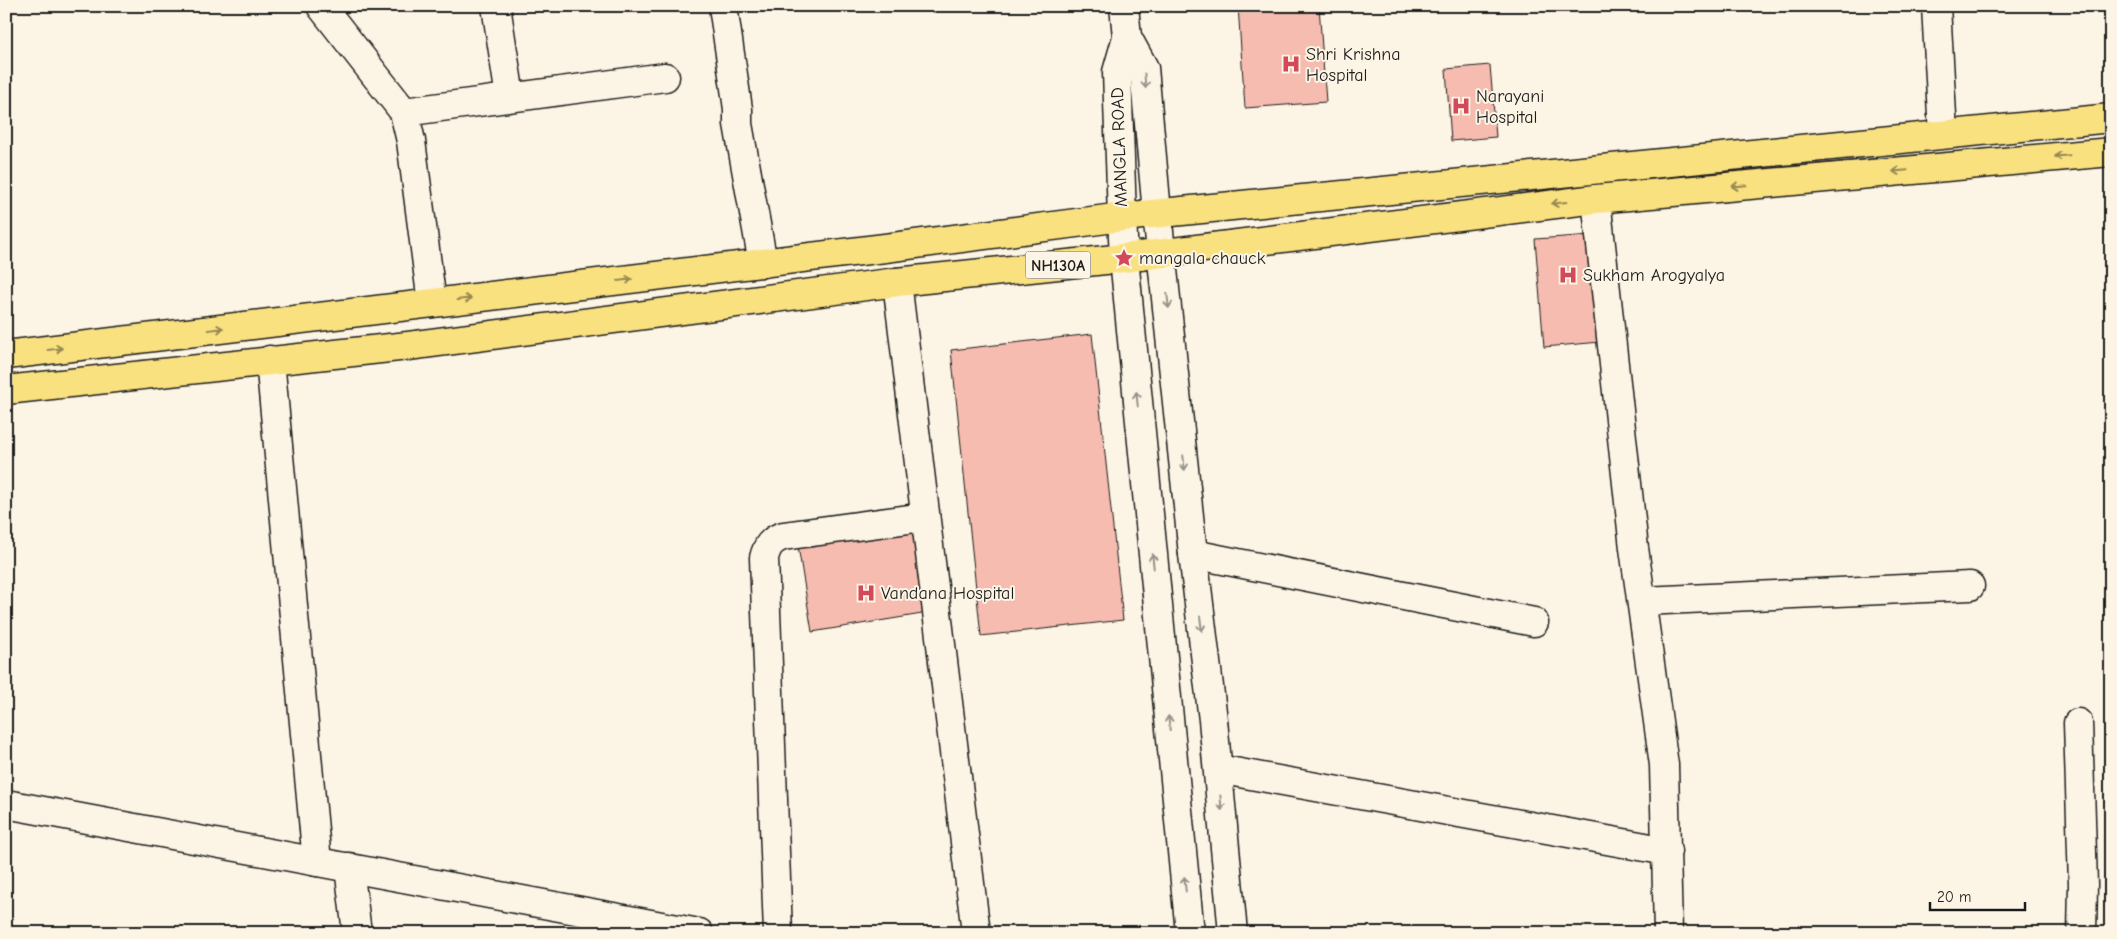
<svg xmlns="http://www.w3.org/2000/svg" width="2117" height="939" font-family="'Comic Neue',sans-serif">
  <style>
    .building { fill: #f6bcaf; stroke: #1c1c1c }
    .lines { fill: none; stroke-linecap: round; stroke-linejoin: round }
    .minor-casing { stroke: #1c1c1c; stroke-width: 31 }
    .tertiary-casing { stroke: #1c1c1c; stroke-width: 31 }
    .secondary-casing { stroke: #1c1c1c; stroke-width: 31 }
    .trunk-casing { stroke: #1c1c1c; stroke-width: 31 }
    .minor { stroke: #fcf5e5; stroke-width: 28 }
    .tertiary { stroke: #fcf5e5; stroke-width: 28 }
    .secondary { stroke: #fcf5e5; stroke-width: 28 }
    .trunk { stroke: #fae180; stroke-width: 28 }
    .oneway { stroke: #97938b }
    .oneway2 { stroke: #968853 }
    .labels { text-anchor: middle; stroke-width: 4; stroke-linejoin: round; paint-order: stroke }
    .shield { fill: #fcf5e5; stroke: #5f5d58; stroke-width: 1 }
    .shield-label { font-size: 16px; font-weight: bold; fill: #1c1c1c }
    .poi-label { font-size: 18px; fill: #1c1c1c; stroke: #fcf5e5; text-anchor: start }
    .street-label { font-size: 18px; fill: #1c1c1c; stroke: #fcf5e5 }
  </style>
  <rect width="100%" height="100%" fill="#fcf5e5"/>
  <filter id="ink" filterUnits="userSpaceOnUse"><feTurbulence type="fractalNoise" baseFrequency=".02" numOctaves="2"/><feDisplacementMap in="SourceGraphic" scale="10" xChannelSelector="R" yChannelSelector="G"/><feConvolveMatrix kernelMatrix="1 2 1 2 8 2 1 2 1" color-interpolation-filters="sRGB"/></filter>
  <g filter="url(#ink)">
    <!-- building -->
    <g class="building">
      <polygon points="1238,6 1319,6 1326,102 1245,108"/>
      <polygon points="1490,65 1496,137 1451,141 1446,69"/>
      <polygon points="1592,235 1601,342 1544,347 1535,239"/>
      <polygon points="1092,334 1123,620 981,636 951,350"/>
      <polygon points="914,527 928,613 812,632 798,546"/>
    </g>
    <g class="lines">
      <!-- minor casing -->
      <g class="minor-casing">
        <g id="minor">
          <polyline points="321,6 404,112 411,141 432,303"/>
          <polyline points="496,6 510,97"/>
          <polyline points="723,6 738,109 738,124 763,263"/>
          <polyline points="1936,6 1943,134"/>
          <polyline points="1127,37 1144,68 1157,213"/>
          <polyline points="404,112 665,77"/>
          <polyline points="1596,199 1634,548 1664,765 1668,933"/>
          <polyline points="1122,217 1117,72 1127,37 1124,6"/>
          <polyline points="897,282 976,933"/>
          <polyline points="270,360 317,862"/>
          <polyline points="1193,554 1534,622"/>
          <polyline points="1643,601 1970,586"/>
          <polyline points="2078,723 2083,885 2082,933"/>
          <polyline points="1218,769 1667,851"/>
          <polyline points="349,867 357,933"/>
          <path d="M778,933l-14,-375c3,-12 7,-18 19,-22l141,-19"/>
        </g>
      </g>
      <!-- tertiary casing -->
      <g class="tertiary-casing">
        <polyline id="tertiary" points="6,804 699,933"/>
      </g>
      <!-- secondary casing -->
      <g class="secondary-casing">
        <g id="secondary">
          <polyline points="1157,213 1193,554 1213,720 1233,933"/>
          <polyline points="1122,217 1124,258 1190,933"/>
        </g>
      </g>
      <!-- trunk casing -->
      <g class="trunk-casing">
        <g id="trunk">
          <polyline points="6,355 885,248 1122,217 2111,118"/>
          <polyline points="6,390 408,346 897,282 1124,258 1596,199 2111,152"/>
        </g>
      </g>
      <!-- minor -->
      <use href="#minor" class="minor"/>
      <!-- tertiary -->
      <use href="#tertiary" class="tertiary"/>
      <!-- secondary -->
      <use href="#secondary" class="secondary"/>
      <!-- trunk -->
      <use href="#trunk" class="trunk"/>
    </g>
    <!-- one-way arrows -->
    <defs><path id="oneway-shaft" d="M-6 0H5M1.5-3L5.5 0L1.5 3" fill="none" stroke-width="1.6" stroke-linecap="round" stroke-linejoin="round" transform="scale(1.25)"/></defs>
    <g class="oneway">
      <use href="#oneway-shaft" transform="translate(1145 81) rotate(85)"/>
      <use href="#oneway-shaft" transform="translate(1168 301) rotate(84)"/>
      <use href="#oneway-shaft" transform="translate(1137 399) rotate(-96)"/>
      <use href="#oneway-shaft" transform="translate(1184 463) rotate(84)"/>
      <use href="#oneway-shaft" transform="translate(1153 561) rotate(-96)"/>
      <use href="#oneway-shaft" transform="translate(1201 624) rotate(83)"/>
      <use href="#oneway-shaft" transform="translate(1169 723) rotate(-96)"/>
      <use href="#oneway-shaft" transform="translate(1221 803) rotate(85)"/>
      <use href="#oneway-shaft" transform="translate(1185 884) rotate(-96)"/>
    </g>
    <g class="oneway2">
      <use href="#oneway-shaft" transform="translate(2062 156) rotate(175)"/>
      <use href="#oneway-shaft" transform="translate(1900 171) rotate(175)"/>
      <use href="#oneway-shaft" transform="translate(1739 186) rotate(175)"/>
      <use href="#oneway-shaft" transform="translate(1559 203) rotate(173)"/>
      <use href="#oneway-shaft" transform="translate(625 280) rotate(-7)"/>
      <use href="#oneway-shaft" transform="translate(464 299) rotate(-7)"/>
      <use href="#oneway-shaft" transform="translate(216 329) rotate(-7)"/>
      <use href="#oneway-shaft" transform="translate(55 349) rotate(-7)"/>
    </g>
  </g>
  <!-- icons -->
  <defs>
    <g id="hospital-bare" transform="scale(1.5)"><path d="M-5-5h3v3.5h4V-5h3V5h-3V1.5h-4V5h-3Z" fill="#d1495b" stroke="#fcf5e5" stroke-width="2.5" paint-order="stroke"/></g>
    <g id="sight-bare" transform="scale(1.5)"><path d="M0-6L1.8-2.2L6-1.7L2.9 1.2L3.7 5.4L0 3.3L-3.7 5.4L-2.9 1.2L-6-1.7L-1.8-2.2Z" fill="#d1495b" stroke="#fcf5e5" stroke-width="2.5" paint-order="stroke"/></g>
  </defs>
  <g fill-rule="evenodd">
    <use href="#hospital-bare" x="1291" y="64"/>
    <use href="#hospital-bare" x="1461" y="106"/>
    <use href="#sight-bare" x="1124" y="258"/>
    <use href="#hospital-bare" x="1568" y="275"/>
    <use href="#hospital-bare" x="866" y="593"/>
  </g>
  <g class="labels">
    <!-- shield labels -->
    <rect class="shield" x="1025.5" y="251.5" width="65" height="27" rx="4"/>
    <g class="shield-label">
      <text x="1058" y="271">NH130A</text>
    </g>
    <!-- poi labels -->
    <g class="poi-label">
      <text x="1306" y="60">Shri Krishna<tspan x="1306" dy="21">Hospital</tspan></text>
      <text x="1476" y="102">Narayani<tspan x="1476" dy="21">Hospital</tspan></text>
      <text x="1139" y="264">mangala chauck</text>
      <text x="1583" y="281">Sukham Arogyalya</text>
      <text x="881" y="599">Vandana Hospital</text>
    </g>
    <!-- street labels -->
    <g class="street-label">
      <text transform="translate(1119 147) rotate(-92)" y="6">MANGLA ROAD</text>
    </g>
  </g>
  <!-- margin -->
  <rect width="2117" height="939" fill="none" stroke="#fcf5e5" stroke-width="25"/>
  <rect x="12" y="12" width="2092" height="914" fill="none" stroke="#1c1c1c" stroke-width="2" filter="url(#ink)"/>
  <!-- scale -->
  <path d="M1930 902v8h95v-8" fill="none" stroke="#1c1c1c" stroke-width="2.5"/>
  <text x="1937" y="902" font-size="15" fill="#1c1c1c" stroke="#fcf5e5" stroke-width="4" paint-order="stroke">20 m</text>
</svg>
